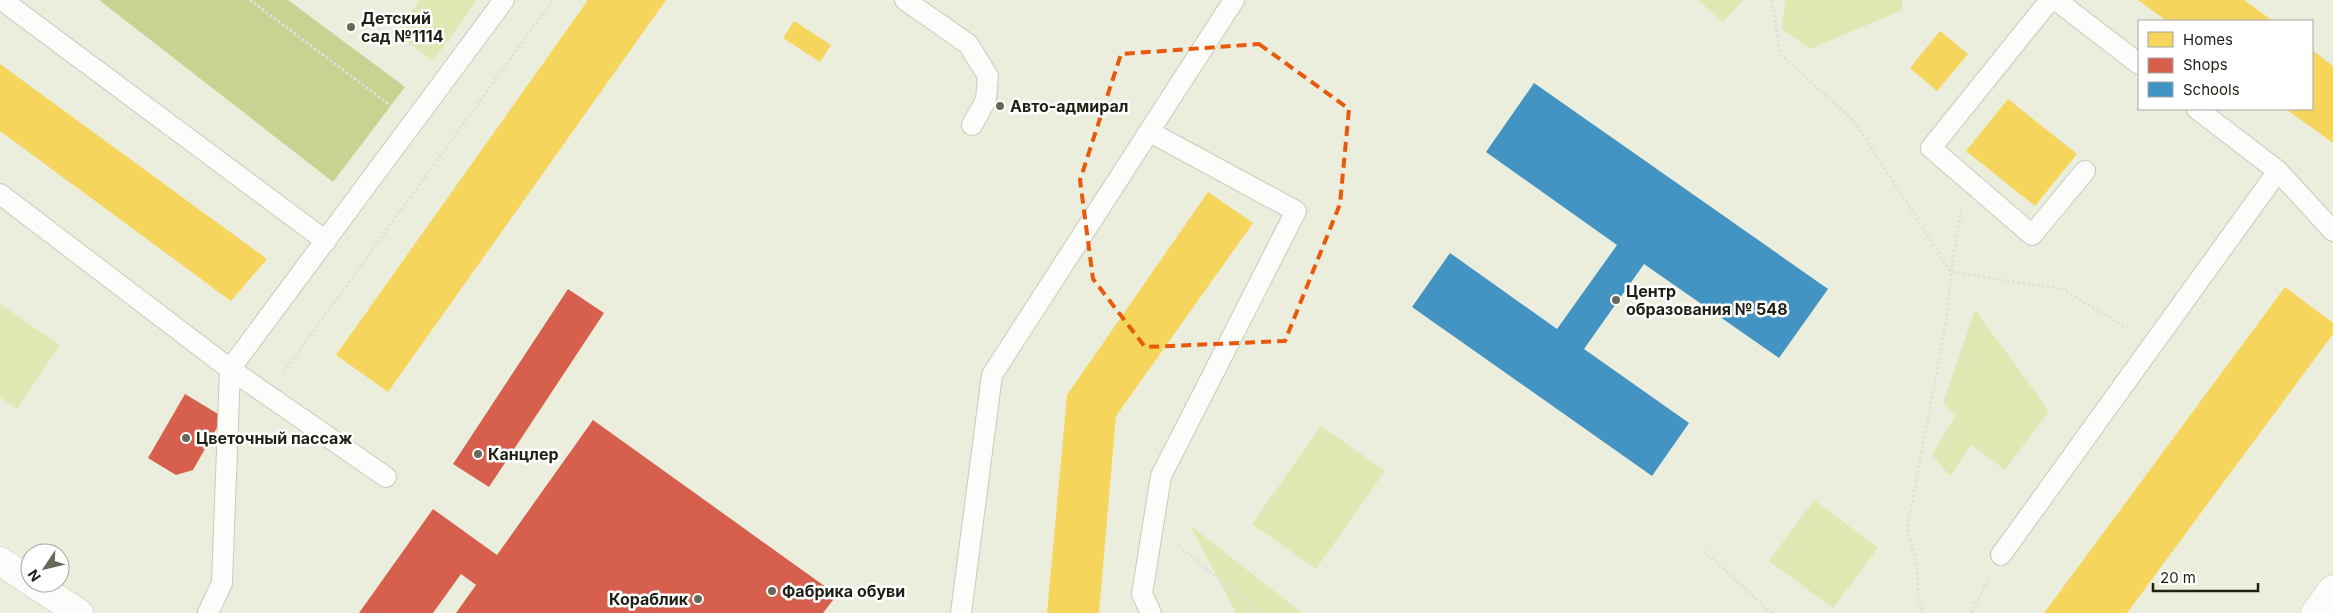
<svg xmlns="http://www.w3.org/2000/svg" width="2333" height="613" font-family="Inter,sans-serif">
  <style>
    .green { fill: #e0e7b2 }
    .forest { fill: #cad292 }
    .homes { fill: #f6d55c }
    .shops { fill: #d6604d }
    .schools { fill: #4393c3 }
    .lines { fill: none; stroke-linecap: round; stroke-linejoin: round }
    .lane-casing { stroke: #c8cabc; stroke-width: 22 }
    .street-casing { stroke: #c8cabc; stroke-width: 29 }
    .secondary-casing { stroke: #c8cabc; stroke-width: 29 }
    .path { stroke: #dfe0da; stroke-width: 3; stroke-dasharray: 2.5 2.5; stroke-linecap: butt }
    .lane { stroke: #fcfcfa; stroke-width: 20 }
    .street { stroke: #fcfcfa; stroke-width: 28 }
    .secondary { stroke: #fcfcfa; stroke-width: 28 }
    .marked { fill: none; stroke: #e8590c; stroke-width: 4; stroke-dasharray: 10 6; stroke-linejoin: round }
    .poi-dot { fill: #66685a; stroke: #fff; stroke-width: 2 }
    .labels { text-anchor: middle; stroke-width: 5; stroke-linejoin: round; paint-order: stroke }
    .poi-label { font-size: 16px; font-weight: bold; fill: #1e2014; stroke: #fff; text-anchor: start }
  </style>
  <rect width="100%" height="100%" fill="#eceedd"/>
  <!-- green -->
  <g class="green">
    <polygon points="420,0 477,0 433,61 396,33"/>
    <polygon points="1698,0 1743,0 1723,22"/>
    <polygon points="1785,0 1902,0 1902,10 1810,49 1782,29"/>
    <polygon points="0,304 60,345 17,409 0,397"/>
    <polygon points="1975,310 2049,411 2005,470 1971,445 1950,476 1932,455 1955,416 1943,403"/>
    <polygon points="1321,426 1385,471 1316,569 1252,524"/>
    <polygon points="1814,500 1878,548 1833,608 1769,561"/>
    <polygon points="1190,525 1302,613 1236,613"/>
  </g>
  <!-- forest -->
  <polygon class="forest" points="99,0 288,0 405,87 333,182"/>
  <!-- homes -->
  <g class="homes">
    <polygon points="588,0 666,0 388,392 336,355"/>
    <polygon points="2138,0 2244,0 2273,21 2167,21"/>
    <polygon points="794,21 831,45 820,62 783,38"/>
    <polygon points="1940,31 1968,54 1937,91 1910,68"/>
    <polygon points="2312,50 2333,66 2333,143 2286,109 2312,109"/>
    <polygon points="0,64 267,259 231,301 0,131"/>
    <polygon points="2008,99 2077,154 2035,206 1966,151"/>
    <polygon points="1208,192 1253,223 1116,416 1099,613 1047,613 1067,395"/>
    <polygon points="2285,287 2333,323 2333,334 2127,613 2044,613"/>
  </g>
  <!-- shops -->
  <g class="shops">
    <polygon points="568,289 604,313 489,487 453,464"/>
    <polygon points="185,394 223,417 193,470 176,475 148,458"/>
    <polygon points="593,420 837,595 823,613 456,613 476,585 461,574 433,613 359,613 433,509 497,555"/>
  </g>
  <!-- schools -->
  <polygon class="schools" points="1534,83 1828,289 1779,358 1644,264 1584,349 1689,423 1652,476 1412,307 1450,253 1557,329 1617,245 1486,152"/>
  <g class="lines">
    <!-- lane casing -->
    <g class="lane-casing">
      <g id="lane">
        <polyline points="2,0 326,241"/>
        <polyline points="905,0 968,44 988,76 986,100 972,125"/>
        <polyline points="2050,0 1931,148 2032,235 2085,171"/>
        <polyline points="2056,0 2139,64"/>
        <polyline points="2197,109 2278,171"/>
        <polyline points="1150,132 1296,211 1161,476 1142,594 1151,613"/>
        <polyline points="0,194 230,369 386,477"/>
        <polyline points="2001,555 2278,171 2333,231"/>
        <polyline points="208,613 222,583 230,369 504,0"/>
        <polyline points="961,613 992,375 1234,0"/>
      </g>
    </g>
    <!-- street casing -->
    <g class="street-casing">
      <polyline id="street" points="2315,613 2333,589"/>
    </g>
    <!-- secondary casing -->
    <g class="secondary-casing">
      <g id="secondary">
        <polyline points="0,561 30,581"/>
        <polyline points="33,583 79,613"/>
      </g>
    </g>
    <!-- path -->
    <g class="path">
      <polyline points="250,0 391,106"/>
      <polyline points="1772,0 1780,54 1855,122 1951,272 1946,322 1907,529 1917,563 1918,595 1922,613"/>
      <polyline points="1961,210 1951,272 2062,289 2129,329"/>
      <polyline points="284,372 553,0"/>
      <polyline points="1178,546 1261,613"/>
      <polyline points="1704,551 1772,613"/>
      <polyline points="1971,613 1988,580"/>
    </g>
    <!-- lane -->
    <use href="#lane" class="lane"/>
    <!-- street -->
    <use href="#street" class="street"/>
    <!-- secondary -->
    <use href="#secondary" class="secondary"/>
  </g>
  <!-- marked area -->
  <path class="marked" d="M1259,44l90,65 -9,95 -55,137 -140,6 -52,-68 -13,-99 41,-126z"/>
  <!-- markers -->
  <g class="poi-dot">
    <circle cx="351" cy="27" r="5"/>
    <circle cx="1000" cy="106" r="5"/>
    <circle cx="1616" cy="300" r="5"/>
    <circle cx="186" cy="438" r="5"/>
    <circle cx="478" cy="454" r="5"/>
    <circle cx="772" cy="591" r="5"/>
    <circle cx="698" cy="599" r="5"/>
  </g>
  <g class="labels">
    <!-- poi labels -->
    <g class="poi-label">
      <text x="361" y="24">Детский<tspan x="361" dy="18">сад №1114</tspan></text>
      <text x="1010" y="112">Авто-адмирал</text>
      <text x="1626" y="297">Центр<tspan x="1626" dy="18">образования № 548</tspan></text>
      <text x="196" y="444">Цветочный пассаж</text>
      <text x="488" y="460">Канцлер</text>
      <text x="782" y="597">Фабрика обуви</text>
      <text x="688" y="605" text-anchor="end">Кораблик</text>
    </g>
  </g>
  <!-- legend -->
  <rect x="2138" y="20" width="175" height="90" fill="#ffffff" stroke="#a5a6a1"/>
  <rect x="2148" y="32" width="25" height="15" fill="#f6d55c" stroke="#a5a6a1"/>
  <text x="2183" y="45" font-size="15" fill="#1e2014">Homes</text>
  <rect x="2148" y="58" width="25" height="15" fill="#d6604d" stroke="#a5a6a1"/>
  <text x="2183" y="70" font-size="15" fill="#1e2014">Shops</text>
  <rect x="2148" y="82" width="25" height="15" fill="#4393c3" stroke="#a5a6a1"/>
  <text x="2183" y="95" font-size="15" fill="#1e2014">Schools</text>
  <!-- north arrow -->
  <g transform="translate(45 568) rotate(235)"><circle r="24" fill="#ffffff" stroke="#a5a6a1"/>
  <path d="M0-4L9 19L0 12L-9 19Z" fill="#66685a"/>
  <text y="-8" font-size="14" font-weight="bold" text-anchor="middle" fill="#1e2014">N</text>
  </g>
  <!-- scale -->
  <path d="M2153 583v8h105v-8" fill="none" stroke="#1e2014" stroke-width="2.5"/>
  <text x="2160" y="583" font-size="15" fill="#1e2014" stroke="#ffffff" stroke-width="4" paint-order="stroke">20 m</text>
</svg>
